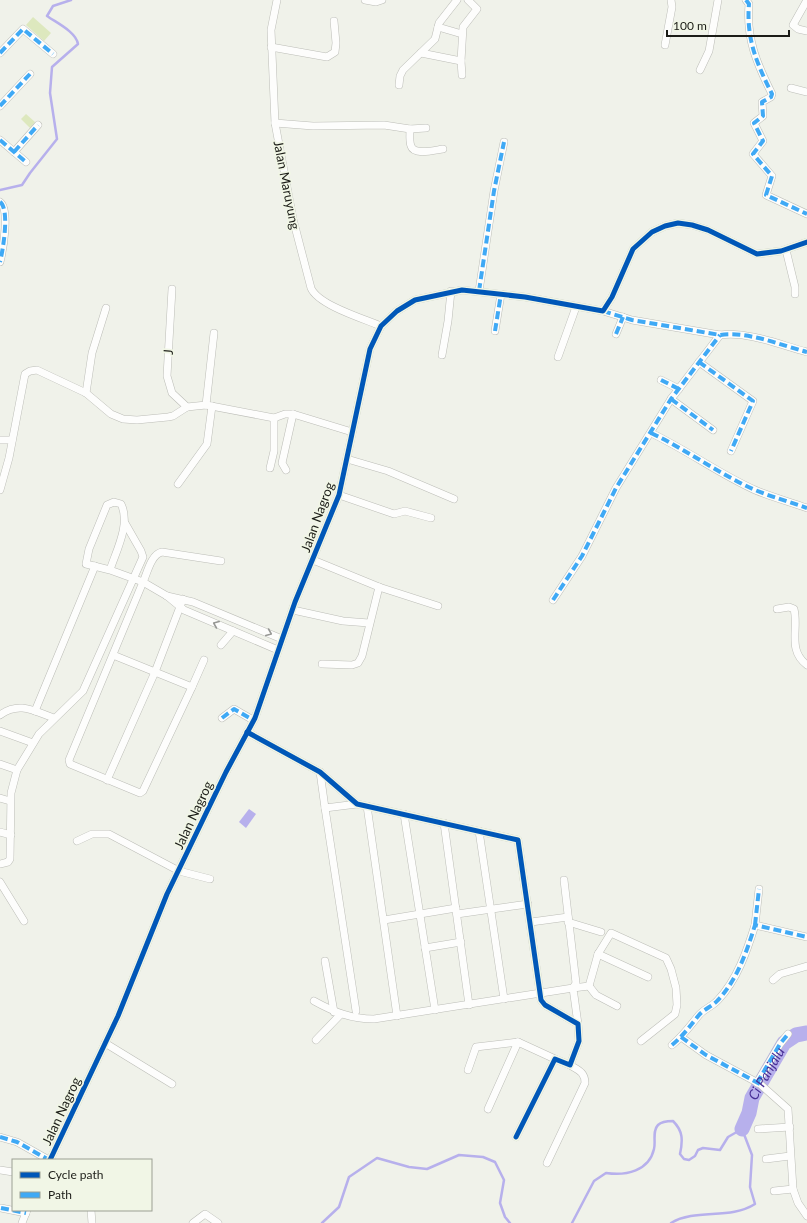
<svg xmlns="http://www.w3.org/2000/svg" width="807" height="1223" font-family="Lato,sans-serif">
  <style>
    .green { fill: #dde8be }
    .water { fill: #b7b0ec }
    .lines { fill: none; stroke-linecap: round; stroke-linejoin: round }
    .stream { stroke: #b7b0ec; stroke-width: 2.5 }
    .river { stroke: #b7b0ec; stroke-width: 15 }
    .street-casing { stroke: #bcbdb7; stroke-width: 8 }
    .street { stroke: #fdfdfc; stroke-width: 7 }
    .quiet { stroke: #3fa9f5; stroke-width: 4; stroke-dasharray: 8 4; stroke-linecap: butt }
    .cycleway-casing { stroke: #f1f6e6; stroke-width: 8 }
    .cycleway { stroke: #0057b8; stroke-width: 5 }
    .oneway { stroke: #979895 }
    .labels { text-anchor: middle; stroke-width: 3.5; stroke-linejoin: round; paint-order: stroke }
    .street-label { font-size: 13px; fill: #1b1c17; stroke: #f1f6e6 }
    .water-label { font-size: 14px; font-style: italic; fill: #482f96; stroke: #f1f6e6 }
  </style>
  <rect width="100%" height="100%" fill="#f0f2ea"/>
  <!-- green -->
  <g class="green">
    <polygon points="33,17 51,33 44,41 26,25"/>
    <polygon points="26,114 35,122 30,128 21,119"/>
  </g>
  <!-- water -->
  <polygon class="water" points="249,809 256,814 246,828 239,822"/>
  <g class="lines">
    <!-- stream -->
    <g class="stream">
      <path d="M0,190l22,-5 8,-12 27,-34 -7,-46 2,-26 26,-23c-2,-12 -21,-21 -31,-28l6,-10 18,-6"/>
      <polyline points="322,1223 339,1207 349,1177 377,1158 409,1167 427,1169 459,1155 483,1157 495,1162 504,1180 500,1203 505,1217 510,1223"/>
      <path d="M572,1223l22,-42 12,-8c20,3 43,-2 48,-24 2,-7 -2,-18 4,-24 4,-4 10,-4 15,-4 10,10 10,19 7,33l4,5 5,1 6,-4 3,-6 5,-2 17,2 8,-13 14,-8 10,26 -2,32 5,17c-25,16 -59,4 -84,19"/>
    </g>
    <!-- river -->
    <path class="river" id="s1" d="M742,1129l7,-16 3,-15 32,-55 12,-8 11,-2"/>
    <!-- street casing -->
    <g class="street-casing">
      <g id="street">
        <path d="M277,0l-6,30 4,93 18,96 18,69c7,17 53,31 70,38"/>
        <polyline points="365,0 376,2 382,0"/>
        <path d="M746,0l3,4c-3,35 8,60 23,90l-1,3 -9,5 1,14 -9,7 9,18 -10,13 19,22 -6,19 41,19"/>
        <polyline points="807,0 793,25 798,29 807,31"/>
        <polyline points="438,27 462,34"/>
        <polyline points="665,45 672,7 671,0"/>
        <polyline points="271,47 327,57 335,52 336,43 334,21"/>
        <polyline points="0,53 23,29 53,54"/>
        <polyline points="421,53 461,61"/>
        <polyline points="700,70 709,51 718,0"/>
        <polyline points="462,75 461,61 463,27 477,9 468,0"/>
        <polyline points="399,85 400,76 403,70 435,39 439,23 457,0"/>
        <polyline points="791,88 807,92"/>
        <polyline points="0,106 30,74"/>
        <polyline points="275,123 313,126 384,125 410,129 426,128"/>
        <path d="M410,129c0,5 -1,12 1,17 3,10 24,4 32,3"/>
        <polyline points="0,140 26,162"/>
        <polyline points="14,152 38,125"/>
        <path d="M0,202c10,7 3,48 0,60"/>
        <polyline points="786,250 795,287 795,294"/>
        <polyline points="172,289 167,376 172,393 187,407"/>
        <polyline points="479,291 494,191 504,142"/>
        <path d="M603,311l29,9 88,15c28,-4 60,10 87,17"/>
        <polyline points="495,331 501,294"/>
        <polyline points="616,334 623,317"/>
        <polyline points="442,355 448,321 451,291"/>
        <polyline points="558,357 576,307"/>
        <polyline points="699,362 753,401 731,451"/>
        <polyline points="661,380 679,389"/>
        <polyline points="86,393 92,353 106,308"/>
        <polyline points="671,399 713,430"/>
        <polyline points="206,405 214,333"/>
        <path d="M651,433c36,17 68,41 104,57 17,7 35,12 52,18"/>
        <polyline points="0,440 12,440"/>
        <polyline points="347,459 388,471 454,499"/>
        <polyline points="270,468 274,451 274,418"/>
        <polyline points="286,470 282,463 293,414"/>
        <polyline points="178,484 207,444 212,406"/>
        <polyline points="0,490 9,458 25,374 30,371 37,370 86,393 111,414 123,419 137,420 168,417 173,416 187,407 206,405 274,418 285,414 293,414 352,432"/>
        <polyline points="339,495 394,514 405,511 431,518"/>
        <polyline points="313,560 379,587 438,606"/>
        <path d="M110,570c6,-19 21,-46 11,-66l-7,-2 -7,3 -18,44 -3,15 24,6 33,12 24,14 17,14 94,40"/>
        <polyline points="167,596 193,602 282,639"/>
        <polyline points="553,600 582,556 616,488 671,399 720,335"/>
        <path d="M777,609l12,-2 5,2c5,20 -7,41 13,56"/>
        <polyline points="293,610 343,621 369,623"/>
        <polyline points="221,645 233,631"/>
        <path d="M113,655l79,32 -49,104 -3,2 -70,-29 -1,-4 74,-178c4,-8 8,-28 19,-30l59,9"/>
        <polyline points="322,664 352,665 358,663 362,656 379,587"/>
        <polyline points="192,687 204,660"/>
        <polyline points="35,711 95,566"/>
        <path d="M0,715c19,-14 34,-4 54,3"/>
        <polyline points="222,718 234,709 253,720"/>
        <polyline points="0,731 33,743"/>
        <polyline points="247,732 320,772 357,804 518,840 541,1000 545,1005 578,1024 579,1041 570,1065 555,1059 516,1137"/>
        <polyline points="0,764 17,770"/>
        <polyline points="320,772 325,808 357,804"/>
        <polyline points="107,780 155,672 183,599"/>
        <polyline points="0,798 10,801"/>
        <polyline points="367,806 397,1016"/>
        <polyline points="325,808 356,1011"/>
        <polyline points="404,814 435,1010"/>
        <polyline points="444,823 469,1005"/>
        <polyline points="479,831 504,999"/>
        <polyline points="0,832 11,835"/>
        <polyline points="77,841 92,834 109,834 179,871 210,879"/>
        <polyline points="0,864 8,862 10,859 11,793 17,770 39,734 83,691 143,557 141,551 125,523"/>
        <polyline points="0,882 24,921"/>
        <polyline points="457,914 528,904"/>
        <polyline points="384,920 456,908"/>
        <polyline points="531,922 568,917"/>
        <polyline points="568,922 601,932"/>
        <polyline points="755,925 759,889"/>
        <polyline points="425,948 461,942"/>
        <polyline points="598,954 648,977"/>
        <polyline points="325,961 334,1012"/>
        <polyline points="773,980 780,974 807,966"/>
        <polyline points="589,986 596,995 617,1006"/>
        <path d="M314,1001c20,11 37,18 60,18l199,-31 3,-5 -12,-103"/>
        <polyline points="578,1024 573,988 589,986 598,954 611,933 666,958 671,969 676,988 677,1005 675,1014 641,1041"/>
        <polyline points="681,1037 706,1055 760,1084 788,1109 793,1189 798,1203 807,1216"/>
        <polyline points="316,1040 340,1015"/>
        <polyline points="105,1043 172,1084"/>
        <path d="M672,1045c11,-9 18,-19 27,-30 5,-6 14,-9 19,-15 19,-20 29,-49 37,-75l52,12"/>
        <polyline points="468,1070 476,1047 518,1042 555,1059"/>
        <polyline points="757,1083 780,1044 788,1034"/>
        <polyline points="488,1109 518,1042"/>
        <polyline points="758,1129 790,1127"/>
        <polyline points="0,1137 17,1142 49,1160"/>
        <polyline points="766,1159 790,1156"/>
        <polyline points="50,1160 118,1016 167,894 226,772 255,718 295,602 339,495 370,349 381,326 397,311 415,300 462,290 525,297 603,311 612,297 633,249 652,232 665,226 678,223 692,225 708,230 757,254 781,251 807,242"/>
        <path d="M547,1163l38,-80c0,-11 -7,-13 -15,-18"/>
        <polyline points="0,1170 13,1172"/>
        <polyline points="774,1191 793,1189"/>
        <polyline points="1,1208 26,1213"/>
        <polyline points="91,1210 92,1223"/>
        <polyline points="22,1223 27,1210"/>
        <polyline points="193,1223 205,1214 218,1223"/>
      </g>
    </g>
    <!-- street -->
    <use href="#street" class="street"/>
    <!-- quiet -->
    <g class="quiet">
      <path d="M746,0l3,4c-3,35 8,60 23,90l-1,3 -9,5 1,14 -9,7 9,18 -10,13 19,22 -6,19 41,19"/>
      <polyline points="0,53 23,29 53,54"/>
      <polyline points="0,106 30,74"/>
      <polyline points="0,140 26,162"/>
      <polyline points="14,152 38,125"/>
      <path d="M0,202c10,7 3,48 0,60"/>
      <polyline points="479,291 494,191 504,142"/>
      <path d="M603,311l29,9 88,15c28,-4 60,10 87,17"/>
      <polyline points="495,331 501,294"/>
      <polyline points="616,334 623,317"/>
      <polyline points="699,362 753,401 731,451"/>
      <polyline points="661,380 679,389"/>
      <polyline points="671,399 713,430"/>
      <path d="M651,433c36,17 68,41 104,57 17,7 35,12 52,18"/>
      <polyline points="553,600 582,556 616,488 671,399 720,335"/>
      <polyline points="222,718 234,709 253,720"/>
      <polyline points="755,925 759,889"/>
      <polyline points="681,1037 706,1055 760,1084"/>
      <path d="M672,1045c11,-9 18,-19 27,-30 5,-6 14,-9 19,-15 19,-20 29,-49 37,-75l52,12"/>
      <polyline points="757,1083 780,1044 788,1034"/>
      <polyline points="0,1137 17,1142 49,1160"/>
      <polyline points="1,1208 26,1213"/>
    </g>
    <!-- cycleway casing -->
    <g class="cycleway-casing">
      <g id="cycleway">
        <polyline points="247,732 320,772 357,804 518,840 541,1000 545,1005 578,1024 579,1041 570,1065 555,1059 516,1137"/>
        <polyline points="50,1160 118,1016 167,894 226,772 255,718 295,602 339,495 370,349 381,326 397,311 415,300 462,290 525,297 603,311 612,297 633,249 652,232 665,226 678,223 692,225 708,230 757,254 781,251 807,242"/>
      </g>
    </g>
    <!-- cycleway -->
    <use href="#cycleway" class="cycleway"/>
  </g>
  <!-- one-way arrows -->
  <defs><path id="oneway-chevron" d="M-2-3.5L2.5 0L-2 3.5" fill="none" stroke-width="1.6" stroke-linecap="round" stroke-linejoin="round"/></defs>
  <g class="oneway">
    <use href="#oneway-chevron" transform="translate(216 624) rotate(-157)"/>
    <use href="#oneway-chevron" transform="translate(269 633) rotate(23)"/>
  </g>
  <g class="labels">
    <!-- street labels -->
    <g class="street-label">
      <text transform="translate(287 185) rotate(79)" y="5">Jalan Maruyung</text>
      <text transform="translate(168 352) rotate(-87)" y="5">J</text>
      <text transform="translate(317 517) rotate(-70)" y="5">Jalan Nagrog</text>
      <text transform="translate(193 815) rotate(-65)" y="5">Jalan Nagrog</text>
      <text transform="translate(61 1111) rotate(-65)" y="5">Jalan Nagrog</text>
    </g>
    <!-- water labels -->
    <g class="water-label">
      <text dy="5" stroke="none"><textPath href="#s1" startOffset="61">Ci Panjalu</textPath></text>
    </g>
  </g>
  <!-- legend -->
  <rect x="12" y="1159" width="140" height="52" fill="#f1f6e6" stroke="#9b9f93"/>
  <rect x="20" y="1172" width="20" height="6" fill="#0057b8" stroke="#9b9f93"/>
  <text x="48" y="1179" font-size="12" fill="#1b1c17">Cycle path</text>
  <rect x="20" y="1192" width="20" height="6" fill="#3fa9f5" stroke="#9b9f93"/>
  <text x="48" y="1199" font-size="12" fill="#1b1c17">Path</text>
  <!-- scale -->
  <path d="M667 30v6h122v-6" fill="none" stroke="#1b1c17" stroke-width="2"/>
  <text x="673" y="30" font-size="12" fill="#1b1c17" stroke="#f1f6e6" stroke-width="3" paint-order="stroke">100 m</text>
</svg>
